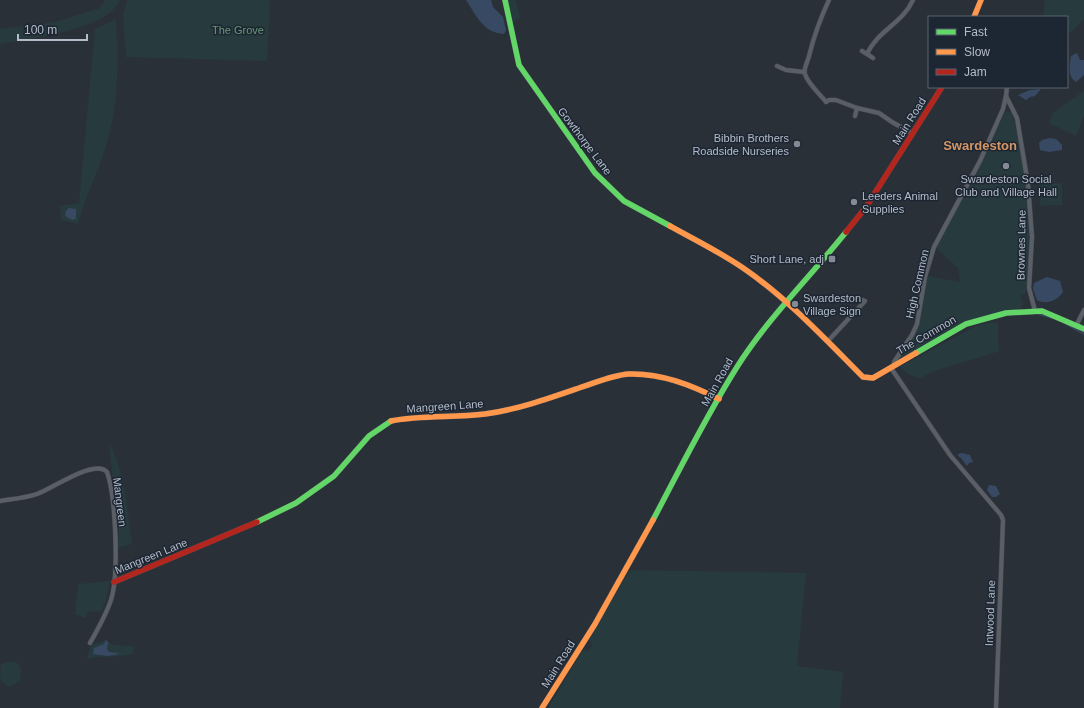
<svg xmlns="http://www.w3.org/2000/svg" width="1084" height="708" font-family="Helvetica,sans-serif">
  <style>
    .green { fill: #273a3e }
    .water { fill: #384963 }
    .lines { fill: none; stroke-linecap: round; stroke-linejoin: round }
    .stream { stroke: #384963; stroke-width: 1.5 }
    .street-casing { stroke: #484c53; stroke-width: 5 }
    .fast-casing { stroke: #484c53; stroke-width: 6 }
    .slow-casing { stroke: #484c53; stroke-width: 6 }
    .jam-casing { stroke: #484c53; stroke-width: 6 }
    .street { stroke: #5a5e66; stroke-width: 4 }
    .fast { stroke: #63d668; stroke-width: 5.5 }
    .slow { stroke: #ff974d; stroke-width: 5.5 }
    .jam { stroke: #b3261e; stroke-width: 5.5 }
    .poi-dot { fill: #848b96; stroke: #1d2633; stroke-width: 1.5 }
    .labels { text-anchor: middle; stroke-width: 3; stroke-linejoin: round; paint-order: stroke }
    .park-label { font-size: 11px; fill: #6b9a76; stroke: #1d2633 }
    .street-label { font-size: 11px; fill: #b4bcc9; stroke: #1d2633 }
    .poi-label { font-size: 11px; fill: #b4bcc9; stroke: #1d2633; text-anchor: end }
    .quarter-label { font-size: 13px; font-weight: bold; fill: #d59563; stroke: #1d2633 }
  </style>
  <rect width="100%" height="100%" fill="#2a3038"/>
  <!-- green -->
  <g class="green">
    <path d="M105,0h15c-12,30 -90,38 -120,44v-15l55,-7 45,-14z"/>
    <polygon points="127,0 270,0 267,61 126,57 123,16"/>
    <polygon points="506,0 516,0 520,18 512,23"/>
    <polygon points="1045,0 1084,0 1084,19 1071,32 1067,31 1067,17 1043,17"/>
    <path d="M116,19c3,46 3,92 -13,136 -8,24 -19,45 -25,69l-17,-4 -1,-14 19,-3 16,-174z"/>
    <polygon points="1084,91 1084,116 1076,136 1049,123 1053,113"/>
    <path d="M1010,111l2,2c11,40 19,84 18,125 -1,18 -3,37 -4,55l-6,2c3,6 4,9 0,14l-56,14 -68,39 22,-35 10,-51 32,6 -2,-14 -23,-21 38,-67 32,-68z"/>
    <polygon points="1062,183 1062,205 1040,206 1039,184"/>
    <polygon points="992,322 998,323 998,341 1000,351 934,371 920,378 910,375 900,367 903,365 976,326"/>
    <path d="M109,443c17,32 18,66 23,101l-15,4 2,-16z"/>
    <polygon points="630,570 806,573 797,666 843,672 840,708 548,708 582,651 589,650 592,645 589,639"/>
    <polygon points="110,581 105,603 101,611 87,612 86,618 75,614 78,584"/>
    <path d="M106,640l7,5 20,1v8c-11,2 -22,3 -33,3 -5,-1 -8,2 -13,1l4,-13z"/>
    <polygon points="15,661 21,669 20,681 9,687 0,680 1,664"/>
  </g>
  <!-- water -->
  <g class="water">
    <path d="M466,0h25l2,7 10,10 3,13 -2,4c-21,-1 -28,-19 -38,-34z"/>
    <path d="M1077,53l3,7h4v15l-8,7c-9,-6 -6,-17 -5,-26z"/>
    <polygon points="1041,89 1035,96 1030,97 1026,100 1018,95 1030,90"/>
    <polygon points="1050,138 1056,139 1062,145 1062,150 1049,152 1040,150 1039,143 1042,140"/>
    <polygon points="69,208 76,209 76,219 72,220 65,216 66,211"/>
    <path d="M1047,277l13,4 3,11c-6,9 -17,13 -26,8l-4,-11 1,-6z"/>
    <polygon points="962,453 970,455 973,462 969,463 967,466 961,458 958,456 958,454"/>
    <polygon points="989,485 996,486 1000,494 996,497 992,497 987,490"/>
    <polygon points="106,640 108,642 107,649 109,652 118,653 119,654 108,656 93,654 94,648 104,644"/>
  </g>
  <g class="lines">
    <!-- stream -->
    <g class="stream">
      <polyline points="1038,314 1052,318"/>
      <polyline points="1066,324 1084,334"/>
    </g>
    <!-- street casing -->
    <g class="street-casing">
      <g id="street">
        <path d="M829,0c-9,19 -15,36 -20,56 -1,6 -6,12 -4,18 3,10 15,20 21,28l3,-2h7l21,8 22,5 13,9 21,12"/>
        <polyline points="862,51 867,54"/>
        <path d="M873,58l-6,-4c10,-23 36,-31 46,-54"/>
        <polyline points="777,66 786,70 804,72"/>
        <polyline points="1007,87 1006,96 1017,118 1028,184 1032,237 1029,288 1035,311"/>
        <polyline points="855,116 857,108"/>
        <polyline points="1076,326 1084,310"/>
        <polyline points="828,341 865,301 860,299"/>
        <polyline points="894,366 894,362 912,335 917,324 925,277 934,247 980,161 1003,109 1006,96"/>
        <polyline points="891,368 950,455 1001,515 1003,520 996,708"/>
        <path d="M0,501c12,-2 25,-3 37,-7 15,-5 58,-36 70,-22 9,25 12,103 4,128 -5,15 -13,29 -21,43"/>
      </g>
    </g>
    <!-- fast casing -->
    <g class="fast-casing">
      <g id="fast">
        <polyline points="505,0 519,65 595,173 624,201 670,226"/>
        <polyline points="916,353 966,324 1006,313 1042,311 1084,329"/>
        <path d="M653,520c27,-51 53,-104 84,-153 31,-49 73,-90 109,-135"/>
        <polyline points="257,522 296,503 334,476 369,436 391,421"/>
      </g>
    </g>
    <!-- slow casing -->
    <g class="slow-casing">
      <g id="slow">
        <polyline points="974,17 981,0"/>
        <path d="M670,226c25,14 52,27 76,44 43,30 80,70 117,107l10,1 43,-25"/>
        <path d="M391,421c31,-6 63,-3 94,-7 31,-4 65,-16 94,-26 16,-5 33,-13 50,-14 32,-1 62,11 90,25"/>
        <polyline points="542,708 595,624 653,520"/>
      </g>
    </g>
    <!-- jam casing -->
    <g class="jam-casing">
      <g id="jam">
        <polyline points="846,232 866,207 942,87"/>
        <polyline points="114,582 257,522"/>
      </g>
    </g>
    <!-- street -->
    <use href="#street" class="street"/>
    <!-- fast -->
    <use href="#fast" class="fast"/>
    <!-- slow -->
    <use href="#slow" class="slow"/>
    <!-- jam -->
    <use href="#jam" class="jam"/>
  </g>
  <!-- markers -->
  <g class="poi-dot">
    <circle cx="797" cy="144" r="4"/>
    <circle cx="1006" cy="166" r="4"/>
    <circle cx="854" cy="202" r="4"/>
    <rect x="828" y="255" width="8" height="8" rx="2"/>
    <circle cx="795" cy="304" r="4"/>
  </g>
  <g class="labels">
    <!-- park labels -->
    <g class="park-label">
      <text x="238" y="34">The Grove</text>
    </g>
    <!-- street labels -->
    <g class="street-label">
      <text transform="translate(909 121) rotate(-58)" y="4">Main Road</text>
      <text transform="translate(585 141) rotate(53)" y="4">Gowthorpe Lane</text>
      <text transform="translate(1021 245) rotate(-89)" y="4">Brownes Lane</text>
      <text transform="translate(917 284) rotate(-77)" y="4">High Common</text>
      <text transform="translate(926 335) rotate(-30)" y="4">The Common</text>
      <text transform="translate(717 382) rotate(-61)" y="4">Main Road</text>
      <text transform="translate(445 406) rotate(-4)" y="4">Mangreen Lane</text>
      <text transform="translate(120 502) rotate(83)" y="4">Mangreen</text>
      <text transform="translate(151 556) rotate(-22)" y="4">Mangreen Lane</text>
      <text transform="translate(990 613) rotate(-88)" y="4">Intwood Lane</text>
      <text transform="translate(558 664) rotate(-58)" y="4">Main Road</text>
    </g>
    <!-- poi labels -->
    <g class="poi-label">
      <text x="789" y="142">Bibbin Brothers<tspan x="789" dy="13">Roadside Nurseries</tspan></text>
      <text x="1006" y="183" text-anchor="middle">Swardeston Social<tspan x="1006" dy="13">Club and Village Hall</tspan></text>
      <text x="862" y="200" text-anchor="start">Leeders Animal<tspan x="862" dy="13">Supplies</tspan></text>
      <text x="824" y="263">Short Lane, adj</text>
      <text x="803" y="302" text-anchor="start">Swardeston<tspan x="803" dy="13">Village Sign</tspan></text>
    </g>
    <!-- quarter labels -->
    <g class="quarter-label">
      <text x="980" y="150">Swardeston</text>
    </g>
  </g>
  <!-- legend -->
  <rect x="928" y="16" width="140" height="72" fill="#1d2633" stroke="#59626f"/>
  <rect x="936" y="29" width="20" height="6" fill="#63d668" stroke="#59626f"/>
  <text x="964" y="36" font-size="12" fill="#b4bcc9">Fast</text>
  <rect x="936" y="49" width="20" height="6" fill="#ff974d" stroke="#59626f"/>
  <text x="964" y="56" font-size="12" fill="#b4bcc9">Slow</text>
  <rect x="936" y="69" width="20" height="6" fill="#b3261e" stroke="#59626f"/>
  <text x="964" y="76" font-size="12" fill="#b4bcc9">Jam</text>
  <!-- scale -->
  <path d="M18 34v6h69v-6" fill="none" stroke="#b4bcc9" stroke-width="2"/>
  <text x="24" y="34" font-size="12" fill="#b4bcc9" stroke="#1d2633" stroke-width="3" paint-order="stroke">100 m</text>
</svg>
